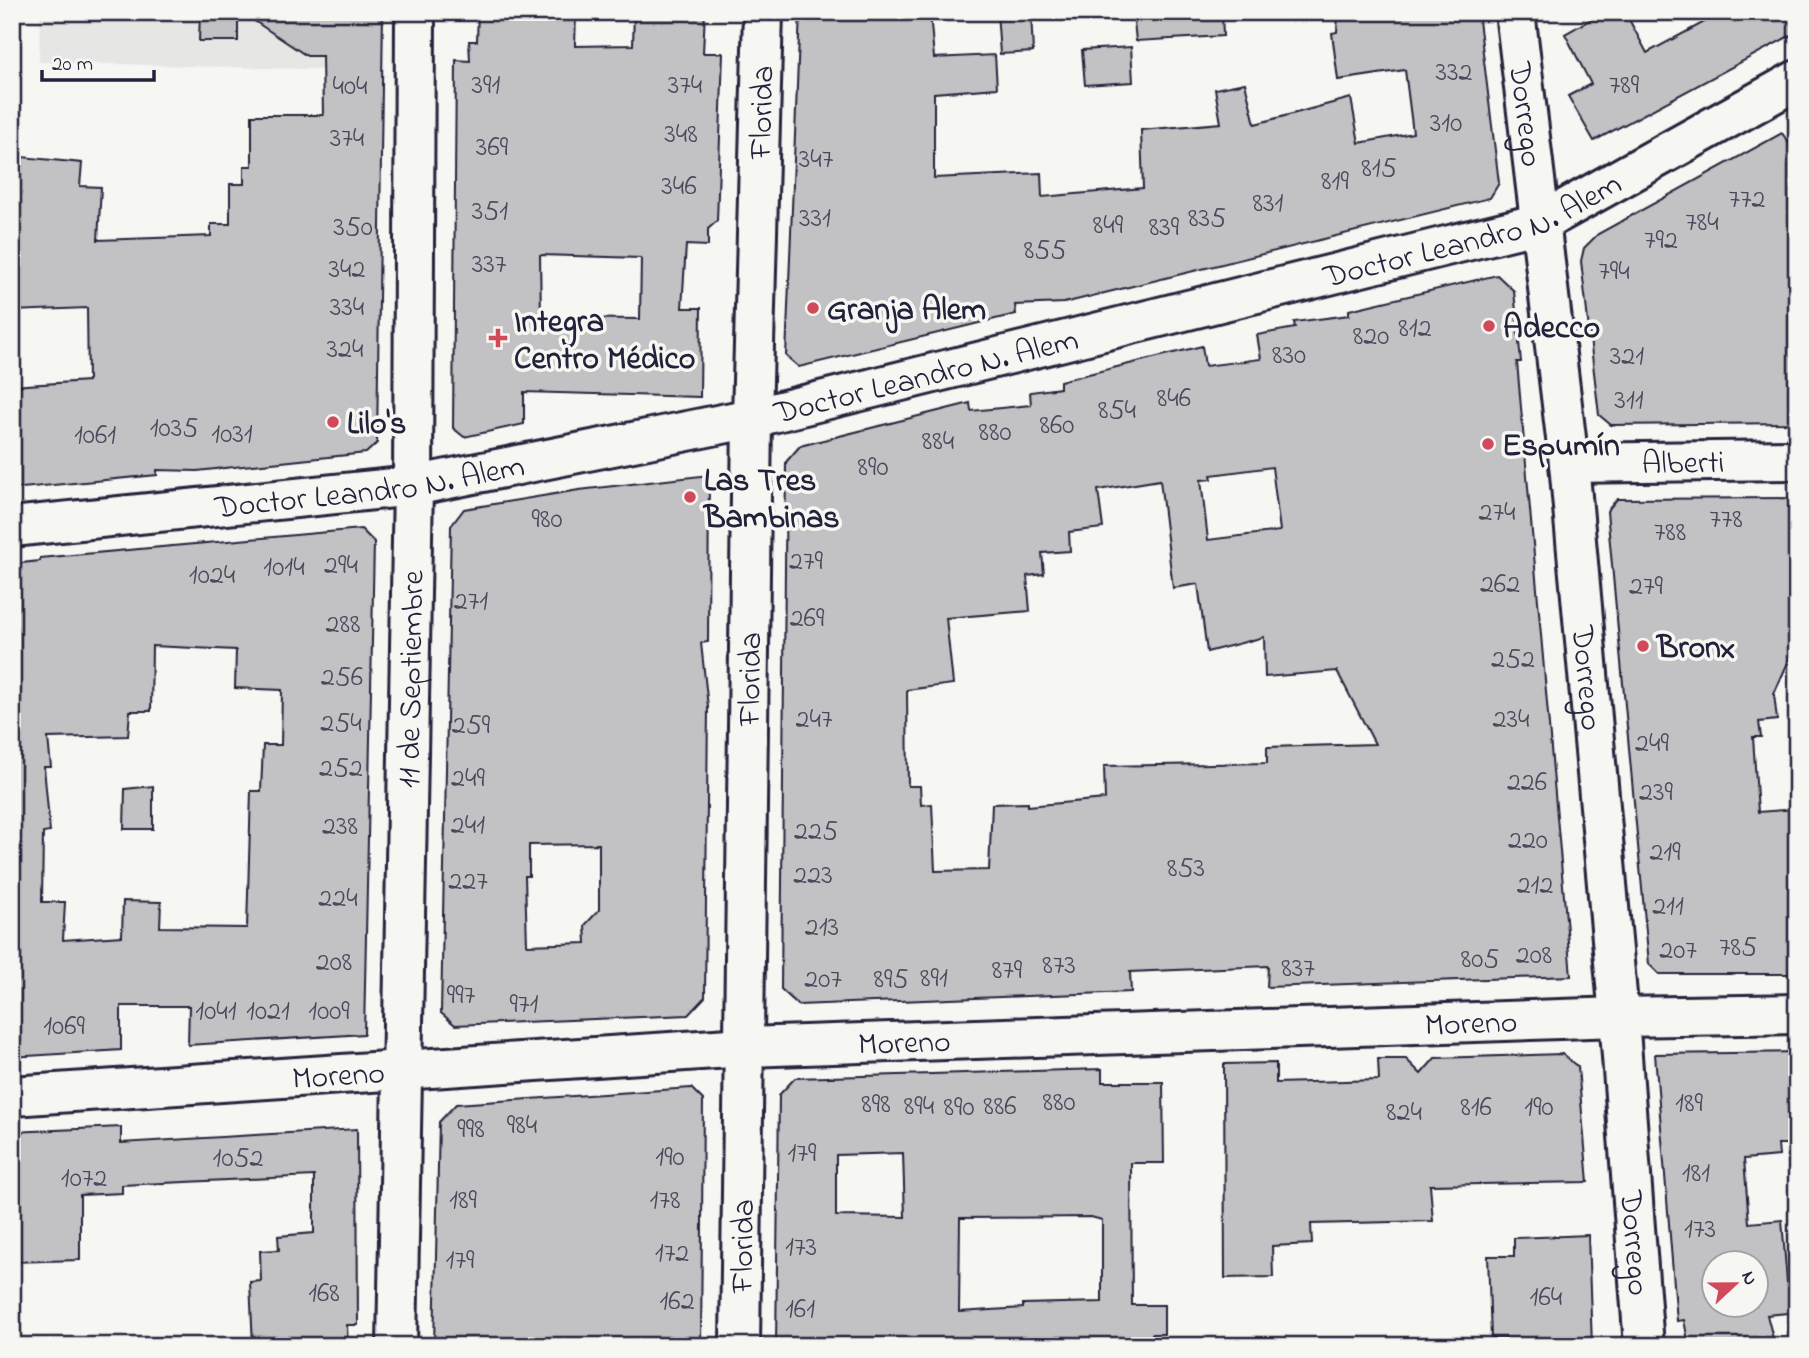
<svg xmlns="http://www.w3.org/2000/svg" width="1809" height="1358" font-family="'Indie Flower',sans-serif">
  <style>
    .built { fill: #e6e6e4 }
    .building { fill: #c2c2c4; stroke: #22223b; stroke-width: 2; fill-rule: evenodd }
    .lines { fill: none; stroke-linecap: round; stroke-linejoin: round }
    .minor-casing { stroke: #22223b; stroke-width: 44 }
    .minor { stroke: #f6f6f2; stroke-width: 38 }
    .poi-dot { fill: #d1495b; stroke: #f6f6f2; stroke-width: 2.5 }
    .labels { text-anchor: middle; stroke-width: 7; stroke-linejoin: round; paint-order: stroke }
    .number-label { font-size: 28px; fill: #4a4a5d }
    .street-label { font-size: 32px; fill: #22223b; stroke: #f6f6f2 }
    .poi-label { font-size: 32px; font-weight: bold; fill: #22223b; stroke: #f6f6f2; text-anchor: start }
  </style>
  <rect width="100%" height="100%" fill="#f6f6f2"/>
  <filter id="ink" filterUnits="userSpaceOnUse"><feTurbulence type="fractalNoise" baseFrequency=".0143" numOctaves="2"/><feDisplacementMap in="SourceGraphic" scale="14" xChannelSelector="R" yChannelSelector="G"/><feConvolveMatrix kernelMatrix="1 2 1 2 8 2 1 2 1" color-interpolation-filters="sRGB"/></filter>
  <g filter="url(#ink)">
    <!-- built -->
    <polygon class="built" points="40,12 382,12 380,71 39,62"/>
    <!-- building -->
    <g class="building">
      <polygon points="241,12 383,12 377,443 366,453 197,471 157,470 157,475 12,489 12,386 88,381 87,308 12,311 12,156 82,163 80,186 101,187 98,240 211,236 211,224 230,224 230,184 244,184 244,166 252,166 252,115 323,115 322,56 307,56"/>
      <path d="M478,12l98,1 -1,33 58,-1 1,-33h71l-2,41h20l-6,168 -9,8v17l-22,-1 -4,63h19l-1,89 -176,-5v32l-60,13 -11,-9 3,-368 14,1 -1,-20h8zM540,255l101,3 -1,61 -99,-1z"/>
      <polygon points="800,12 930,13 934,58 995,55 997,88 934,93 934,178 1041,173 1042,197 1143,188 1141,130 1221,123 1215,89 1245,83 1255,124 1351,98 1359,143 1413,133 1405,70 1338,80 1332,33 1337,32 1338,14 1478,12 1499,183 1490,198 1064,303 1015,305 1016,314 799,367 786,356"/>
      <polygon points="997,12 1031,12 1033,52 1000,54"/>
      <polygon points="1133,12 1222,12 1223,36 1136,41"/>
      <polygon points="1604,12 1625,12 1647,53 1723,12 1797,12 1797,32 1594,141 1568,96 1591,84 1565,34"/>
      <polygon points="200,13 238,13 238,41 199,41"/>
      <polygon points="1131,47 1133,82 1085,85 1082,50"/>
      <polygon points="1782,133 1797,155 1797,423 1611,425 1599,415 1581,261 1584,248 1598,234"/>
      <path d="M1497,275l17,16 7,71h-4l54,614 -304,11 1,-21 -138,6 1,20 -333,13 -17,-16 5,-527 14,-16 170,-43 1,8 60,-6 -1,-13 30,-4v-7l142,-35 3,20 56,-7 -4,-24 38,-7 -1,-6 55,-7v-5zM1272,467l8,64 -72,9 -7,-60 11,-1 -1,-4zM1160,480l13,108 25,-4 9,68 57,-15 1,40 72,-6 38,73 -108,3v16l-163,3 1,33 -77,7v-3l-36,1 -3,66 -54,1 -3,-67 -11,1 -1,-19h-12l-1,-96 46,-6 -7,-66 84,-7 -3,-35 17,-2 -2,-21 28,-2 -1,-19 34,-4 -5,-38z"/>
      <path d="M709,475l-1,167 -7,1 7,64 -3,290 -17,18 -233,10 -14,-12 10,-487 13,-17 115,-19zM599,844v66l-14,15 1,18 -59,2 -2,-69h4v-31z"/>
      <polygon points="1797,498 1797,642 1774,694 1777,720 1759,722 1761,737 1753,737 1758,812 1797,809 1797,974 1659,974 1649,964 1607,511 1617,499"/>
      <path d="M361,529l13,13 -10,492 -176,11 1,-39h-68v44l-109,7v-493l28,-3v-3zM152,646l84,4 -1,38 47,2 -1,55h-18l-2,46h-10l-4,137 -87,-1 1,-25 -38,-1 -1,35 -59,4 2,-38h-23l1,-69 7,-1 -6,-65h7l-3,-29 80,-2 2,-25h21z"/>
      <polygon points="153,786 153,829 124,829 125,789"/>
      <path d="M1797,1052v92h-19l1,12 -35,3 5,64 33,-3 5,62 10,-1v31l-30,3 8,31h-86l-5,-26 -7,1 -22,-267zM1714,1264h42v42h-42z"/>
      <polygon points="1562,1054 1578,1067 1588,1182 1430,1185 1433,1221 1311,1224 1312,1244 1272,1246 1273,1277 1225,1278 1224,1064 1276,1063 1276,1083 1379,1080 1378,1059 1406,1059 1421,1074 1435,1058"/>
      <path d="M1102,1069v13h61l1,81h-33l1,142h32v29h-12l1,12h-123l-1,-8 -104,3v5h-149l3,-251 16,-17zM903,1153l2,64 -69,-1v-61zM1091,1217l11,3v82l-79,2v4l-64,4 1,-94z"/>
      <polygon points="691,1088 703,1100 701,1346 434,1346 439,1122 456,1104"/>
      <polygon points="121,1127 121,1143 357,1129 358,1325 347,1325 348,1346 253,1346 250,1282 261,1281 260,1251 279,1250 278,1236 314,1233 314,1176 122,1185 122,1193 80,1195 80,1260 12,1262 12,1132"/>
      <polygon points="1588,1235 1592,1346 1506,1346 1506,1338 1491,1338 1488,1256 1514,1256 1514,1238"/>
    </g>
    <g class="lines">
      <!-- minor casing -->
      <g class="minor-casing">
        <g id="minor">
          <path id="s1" d="M1515,12l54,451 50,554 25,329"/>
          <path id="s2" d="M1569,463l228,-3"/>
          <path id="s3" d="M12,527l401,-41 339,-68 686,-170 102,-25 257,-143"/>
          <path id="s4" d="M12,1096l733,-49 874,-30 178,-3"/>
          <path id="s5" d="M397,1346l16,-860 2,-474"/>
          <path id="s6" d="M740,1346l12,-928 11,-406"/>
        </g>
      </g>
      <!-- minor -->
      <use href="#minor" class="minor"/>
    </g>
  </g>
  <!-- markers -->
  <g class="poi-dot">
    <circle cx="813" cy="308" r="7"/>
    <circle cx="1489" cy="326" r="7"/>
    <path d="M494.5 327.5h7v7h7v7h-7v7h-7v-7h-7v-7h7z"/>
    <circle cx="333" cy="422" r="7"/>
    <circle cx="1488" cy="444" r="7"/>
    <circle cx="690" cy="497" r="7"/>
    <circle cx="1643" cy="646" r="7"/>
  </g>
  <g class="labels">
    <!-- number labels -->
    <g class="number-label">
      <text x="1454" y="80">332</text>
      <text x="486" y="93">391</text>
      <text x="685" y="93">374</text>
      <text x="1624" y="93">789</text>
      <text x="350" y="94">404</text>
      <text x="1446" y="131">310</text>
      <text x="681" y="142">348</text>
      <text x="347" y="146">374</text>
      <text x="492" y="155">369</text>
      <text x="816" y="167">347</text>
      <text x="1379" y="176">815</text>
      <text x="1335" y="189">819</text>
      <text x="679" y="194">346</text>
      <text x="1747" y="207">772</text>
      <text x="1268" y="211">831</text>
      <text x="490" y="219">351</text>
      <text x="815" y="226">331</text>
      <text x="1207" y="226">835</text>
      <text x="1702" y="230">784</text>
      <text x="1108" y="233">849</text>
      <text x="353" y="235">350</text>
      <text x="1164" y="235">839</text>
      <text x="1661" y="248">792</text>
      <text x="1045" y="258">855</text>
      <text x="489" y="272">337</text>
      <text x="347" y="277">342</text>
      <text x="1614" y="279">794</text>
      <text x="347" y="315">334</text>
      <text x="1415" y="336">812</text>
      <text x="1371" y="344">820</text>
      <text x="345" y="357">324</text>
      <text x="1289" y="363">830</text>
      <text x="1627" y="364">321</text>
      <text x="1174" y="406">846</text>
      <text x="1629" y="408">311</text>
      <text x="1117" y="418">854</text>
      <text x="1057" y="433">860</text>
      <text x="174" y="436">1035</text>
      <text x="995" y="440">880</text>
      <text x="232" y="442">1031</text>
      <text x="95" y="443">1061</text>
      <text x="938" y="449">884</text>
      <text x="873" y="475">890</text>
      <text x="1497" y="520">274</text>
      <text x="547" y="527">980</text>
      <text x="1726" y="527">778</text>
      <text x="1670" y="540">788</text>
      <text x="806" y="569">279</text>
      <text x="341" y="573">294</text>
      <text x="284" y="575">1014</text>
      <text x="212" y="583">1024</text>
      <text x="1500" y="592">262</text>
      <text x="1646" y="594">279</text>
      <text x="471" y="609">271</text>
      <text x="807" y="626">269</text>
      <text x="343" y="632">288</text>
      <text x="1513" y="667">252</text>
      <text x="342" y="685">256</text>
      <text x="814" y="727">247</text>
      <text x="1511" y="727">234</text>
      <text x="341" y="731">254</text>
      <text x="471" y="733">259</text>
      <text x="1652" y="751">249</text>
      <text x="341" y="776">252</text>
      <text x="468" y="786">249</text>
      <text x="1527" y="790">226</text>
      <text x="1656" y="800">239</text>
      <text x="468" y="833">241</text>
      <text x="340" y="834">238</text>
      <text x="816" y="839">225</text>
      <text x="1528" y="848">220</text>
      <text x="1665" y="860">219</text>
      <text x="1186" y="876">853</text>
      <text x="813" y="883">223</text>
      <text x="468" y="889">227</text>
      <text x="1535" y="893">212</text>
      <text x="338" y="906">224</text>
      <text x="1668" y="914">211</text>
      <text x="822" y="935">213</text>
      <text x="1738" y="955">785</text>
      <text x="1678" y="958">207</text>
      <text x="1534" y="963">208</text>
      <text x="1480" y="967">805</text>
      <text x="334" y="970">208</text>
      <text x="1059" y="973">873</text>
      <text x="1298" y="976">837</text>
      <text x="1007" y="978">879</text>
      <text x="934" y="986">891</text>
      <text x="823" y="987">207</text>
      <text x="891" y="987">895</text>
      <text x="461" y="1003">997</text>
      <text x="524" y="1012">971</text>
      <text x="216" y="1019">1041</text>
      <text x="268" y="1019">1021</text>
      <text x="329" y="1019">1009</text>
      <text x="64" y="1034">1069</text>
      <text x="1059" y="1110">880</text>
      <text x="1689" y="1111">189</text>
      <text x="876" y="1112">898</text>
      <text x="919" y="1114">894</text>
      <text x="1000" y="1114">886</text>
      <text x="959" y="1115">890</text>
      <text x="1476" y="1115">816</text>
      <text x="1539" y="1115">190</text>
      <text x="1404" y="1120">824</text>
      <text x="522" y="1133">984</text>
      <text x="471" y="1137">998</text>
      <text x="802" y="1161">179</text>
      <text x="670" y="1165">190</text>
      <text x="238" y="1166">1052</text>
      <text x="1696" y="1181">181</text>
      <text x="84" y="1186">1072</text>
      <text x="463" y="1208">189</text>
      <text x="665" y="1208">178</text>
      <text x="1700" y="1237">173</text>
      <text x="801" y="1255">173</text>
      <text x="672" y="1261">172</text>
      <text x="460" y="1268">179</text>
      <text x="324" y="1301">168</text>
      <text x="1546" y="1305">164</text>
      <text x="677" y="1309">162</text>
      <text x="800" y="1317">161</text>
    </g>
    <!-- street labels -->
    <g class="street-label">
      <text dy="11" stroke="none"><textPath href="#s6" startOffset="1234">Florida</textPath></text>
      <text dy="11" stroke="none"><textPath href="#s1" startOffset="103">Dorrego</textPath></text>
      <text dy="11" stroke="none"><textPath href="#s3" startOffset="1494">Doctor Leandro N. Alem</textPath></text>
      <text dy="11" stroke="none"><textPath href="#s3" startOffset="928">Doctor Leandro N. Alem</textPath></text>
      <text dy="11" stroke="none"><textPath href="#s2" startOffset="114">Alberti</textPath></text>
      <text dy="11" stroke="none"><textPath href="#s3" startOffset="360">Doctor Leandro N. Alem</textPath></text>
      <text dy="11" stroke="none"><textPath href="#s1" startOffset="670">Dorrego</textPath></text>
      <text dy="11" stroke="none"><textPath href="#s5" startOffset="667">11 de Septiembre</textPath></text>
      <text dy="11" stroke="none"><textPath href="#s6" startOffset="667">Florida</textPath></text>
      <text dy="11" stroke="none"><textPath href="#s4" startOffset="1461">Moreno</textPath></text>
      <text dy="11" stroke="none"><textPath href="#s4" startOffset="894">Moreno</textPath></text>
      <text dy="11" stroke="none"><textPath href="#s4" startOffset="327">Moreno</textPath></text>
      <text dy="11" stroke="none"><textPath href="#s1" startOffset="1237">Dorrego</textPath></text>
      <text dy="11" stroke="none"><textPath href="#s6" startOffset="100">Florida</textPath></text>
    </g>
    <!-- poi labels -->
    <g class="poi-label">
      <text x="827" y="319">Granja Alem</text>
      <text x="514" y="331">Integra<tspan x="514" dy="37">Centro Médico</tspan></text>
      <text x="1503" y="337">Adecco</text>
      <text x="347" y="433">Lilo's</text>
      <text x="1502" y="455">Espumín</text>
      <text x="704" y="490">Las Tres<tspan x="704" dy="37">Bambinas</tspan></text>
      <text x="1657" y="657">Bronx</text>
    </g>
  </g>
  <!-- margin -->
  <rect width="1809" height="1358" fill="none" stroke="#f6f6f2" stroke-width="42"/>
  <rect x="21" y="21" width="1767" height="1316" fill="none" stroke="#22223b" stroke-width="2.5" filter="url(#ink)"/>
  <!-- north arrow -->
  <g transform="translate(1735 1284) rotate(68)"><circle r="33" fill="#f6f6f2" stroke="#a1a1a9" stroke-width="2"/>
  <path d="M0-5L12 26L0 18L-12 26Z" fill="#d1495b"/>
  <text y="-10" font-size="19" font-weight="bold" text-anchor="middle" fill="#22223b">N</text>
  </g>
  <!-- scale -->
  <path d="M42 70v10h112v-10" fill="none" stroke="#22223b" stroke-width="3.5"/>
  <text x="52" y="70" font-size="21" fill="#22223b" stroke="#f6f6f2" stroke-width="5" paint-order="stroke">20 m</text>
</svg>
